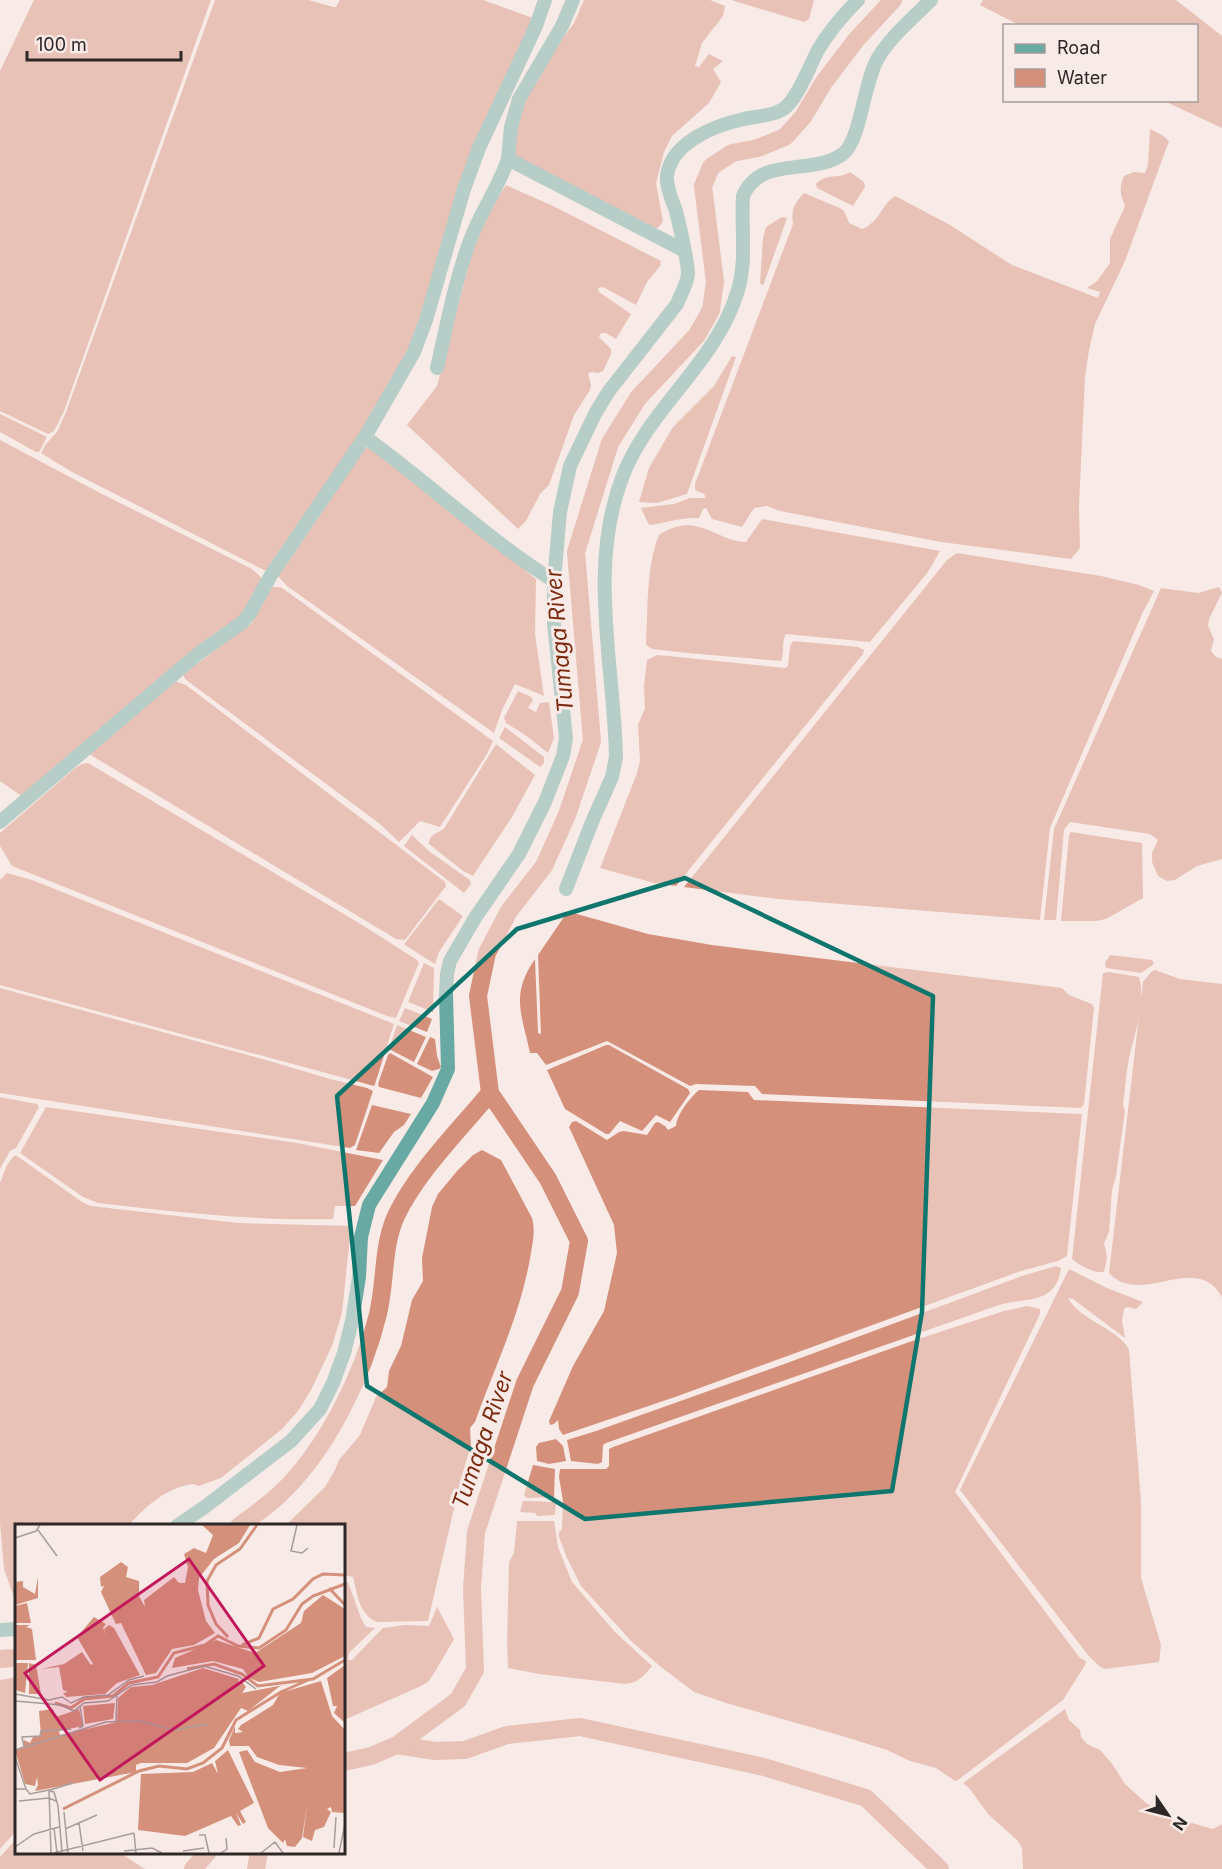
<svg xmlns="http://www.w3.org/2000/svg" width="1222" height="1869" font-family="Inter,sans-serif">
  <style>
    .water { fill: #d5907b }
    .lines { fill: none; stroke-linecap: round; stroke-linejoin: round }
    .river { stroke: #d5907b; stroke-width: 18 }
    .minor { stroke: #69a9a3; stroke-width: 14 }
    .marked { fill: none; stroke: #0f766e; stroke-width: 4.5; stroke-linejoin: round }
    .labels { text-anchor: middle; stroke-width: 6; stroke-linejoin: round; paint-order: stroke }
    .water-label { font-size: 22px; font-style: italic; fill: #7b2a0f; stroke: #f8ebe7 }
    .inset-river { fill: none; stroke: #d5907b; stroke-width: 3 }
    .inset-road { fill: none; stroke: #a79d9a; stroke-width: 1.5 }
    .view { fill: #c2185b; fill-opacity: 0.15; stroke: #c2185b; stroke-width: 3 }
    .inset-edge { fill: none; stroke: #2d2827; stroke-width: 3 }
  </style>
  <rect width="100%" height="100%" fill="#f8ebe7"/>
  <!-- water -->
  <g class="water">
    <polygon points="34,0 211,0 64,411 54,431 48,434 0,411 0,71"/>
    <polygon points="215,0 309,0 333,7 336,7 340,0 483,0 533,18 490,122 412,357 266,571 72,472 41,453 46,444 57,432 66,412"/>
    <polygon points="584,0 710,0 725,6 723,16 702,43 695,66 699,67 709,54 723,61 713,69 721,82 709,103 672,136 664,152 656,183 663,221 659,227 653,230 513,161 516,116 540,69 574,23"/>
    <polygon points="731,0 814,0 809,19 804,22"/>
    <polygon points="983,0 1176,0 1222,36 1222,128 1164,101 1196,100 1196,26 1019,25 980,5"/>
    <path d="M1150,129l12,6 7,6 -44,120 -30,63 -6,26 -4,27 -6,129 1,42 -9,11 -130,-17 -161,-31 -13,-5 -13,2 -12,19 -30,-8 -6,-11 -3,1 -4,9c-17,-1 -34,5 -50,7l-8,-17 33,-4 16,-6h16l-2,-4 -9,-4v-6l98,-260c-2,-15 1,-20 11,-31l38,16 3,4 4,10 13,6c19,-8 18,-23 33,-33l6,3 49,26 62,40 86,33 2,-6 -13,-4 10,-7 13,-18v-24l15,-33c-5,-12 -6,-18 -1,-30l10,-4 11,1 3,-8z"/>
    <path d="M850,172l14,10 1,5 -12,19 -36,-18 -1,-4c12,-12 22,-4 34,-12z"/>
    <polygon points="506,185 553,206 661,261 660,266 647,282 636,305 603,287 598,288 599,292 631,314 616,339 606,333 601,333 599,337 611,349 611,354 603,371 598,373 591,372 588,374 591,385 590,390 574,415 549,485 540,494 526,521 518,529 407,425 437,386 478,230"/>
    <polygon points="782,217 787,218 763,286 760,283 763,238 766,227"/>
    <polygon points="732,356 736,357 687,494 657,503 639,502 649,468 667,437 673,427 714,386"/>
    <polygon points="0,414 47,437 39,452 36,452 0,432"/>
    <polygon points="0,440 102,494 252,569 263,579 252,608 26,797 20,795 0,781"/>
    <polygon points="369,447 536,579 535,634 544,696 515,684 502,710 494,733 287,586 277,575 365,449"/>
    <path d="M762,519l178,32 -12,21 -58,70 -84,-8c-5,8 -1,18 -5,27l-94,-8 -35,-4 -6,-4c2,-34 0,-79 13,-110 38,-25 55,6 87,7z"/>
    <polygon points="957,553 1101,576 1139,585 1154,591 1142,614 1050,828 1040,920 778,899 684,887 947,560"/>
    <polygon points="272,587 280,587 285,590 493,741 487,754 440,827 420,821 399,842 380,824 185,679 183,674 251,624"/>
    <polygon points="1219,587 1222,593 1209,619 1208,626 1214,639 1211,651 1216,657 1222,659 1222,859 1197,866 1175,880 1167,881 1158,876 1152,862 1152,853 1158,840 1150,834 1070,822 1064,830 1056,920 1044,920 1054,829 1161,588 1198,593"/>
    <polygon points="793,641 858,647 864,650 863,654 676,886 654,883 600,868 637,773 640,761 638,725 645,708 644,686 647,660 657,655 668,656 785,668 788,666 790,646"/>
    <polygon points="175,681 186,685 445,882 446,886 405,940 396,939 89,754"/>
    <polygon points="518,691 531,697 533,700 528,708 536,712 540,703 549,702 554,738 548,753 528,737 506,723 504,718"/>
    <polygon points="505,727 544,757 544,763 540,767 499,738"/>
    <path d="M496,744l39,31 -23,42 -39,59 -10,-5 -34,-27c0,-12 11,-10 16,-17z"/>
    <polygon points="88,763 359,923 417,960 419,963 396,1018 387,1016 12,866 0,846 0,833 74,769 82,764"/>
    <polygon points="1071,832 1142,843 1143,898 1106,919 1096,921 1061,921 1069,835"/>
    <polygon points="412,835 430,852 470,880 471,884 464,893 404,846"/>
    <polygon points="7,873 32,880 394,1024 375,1084 374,1086 0,985 0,880"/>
    <polygon points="439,899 463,916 439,952 435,964 405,945 405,943"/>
    <path d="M570,912l78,22 64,11 350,43 7,7 23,9 2,4 -10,96 -3,4 -319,-14 -7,-8 -59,-2 -6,2 -83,-45 -61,24 -9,-12h-7c-8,-39 -20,-58 5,-94l3,74 3,1 -3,-79 28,-41z"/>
    <polygon points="1110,955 1152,960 1154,964 1141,973 1106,968 1105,963"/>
    <polygon points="424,963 434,968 433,1012 408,1002"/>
    <path d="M1155,970l25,9 42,5v313c-26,-47 -81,11 -113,-24l34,-291 8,-10z"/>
    <path d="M1109,972l30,5c7,24 -4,57 -10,81 -3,15 -4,32 -6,47l2,6 -9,65 -4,14 -3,42 -5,11 3,14 -3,15c-12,1 -23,-6 -32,-13l31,-286z"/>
    <polygon points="0,988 266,1060 330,1079 367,1088 373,1091 355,1145 350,1148 0,1093"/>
    <polygon points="405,1008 432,1019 427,1032 399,1021"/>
    <polygon points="397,1025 426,1037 414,1062 389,1049"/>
    <polygon points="430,1037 435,1039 437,1056 441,1067 439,1069 432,1071 417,1064"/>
    <polygon points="606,1045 609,1045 688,1089 690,1093 670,1122 656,1115 642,1131 620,1121 609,1134 606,1134 565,1109 547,1070"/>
    <polygon points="390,1053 433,1077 421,1098 379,1087 378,1084 388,1055"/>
    <path d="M699,1090l49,2 6,8 328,14 -15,142 -9,5 -37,10 -346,126 -112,38 -4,-6 -1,-9 -4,4 -4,1 -1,-4 24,-55 31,-55 13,-58 -3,-28 -45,-98 3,-5 4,-1 31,19 12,-8 5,-1 23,4 8,-12 3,-1 7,4 3,4 8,-4c1,-12 14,-28 23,-36z"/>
    <polygon points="0,1097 37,1104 39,1107 16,1148 10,1151 0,1169"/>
    <polygon points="372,1105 411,1114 404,1125 394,1132 379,1153 356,1150"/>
    <path d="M46,1107l251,36 86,17 -28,46h-20l-2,13c-79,2 -157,-7 -235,-16l-15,-6 -63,-44z"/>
    <path d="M482,1150l19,10 31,58c4,14 0,27 -2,41 -11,59 -35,107 -55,163l-5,6 1,18 -10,32 -33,143 -51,1c-18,-7 -20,-29 -24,-45l-9,-2v-49l-58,-1 39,-38 10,-17 4,-10 21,-25 16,-38 11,-10 2,-16 12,-25 11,-46 11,-19 -1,-23 10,-51 6,-13 19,-23 16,-16z"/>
    <path d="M14,1156h3l65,46 9,4 147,17 113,3 -9,87 -10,33 -21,44 -13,21 -16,18 -61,49 -22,8 -6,-2c-26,3 -48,23 -64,41l-113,1v77l-12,-34 -4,-46v-340l7,-18z"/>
    <path d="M1056,1266l5,2c-5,37 -34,29 -62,37l-393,138 -3,2 -1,17 -4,2 -27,-3 -4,-21 29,-9 191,-68 235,-87z"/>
    <path d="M1069,1269l38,19 36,14 -7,7 -9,-2 -3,2 -2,11 3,18 -52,-39 -5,-1c10,21 53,32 61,52l12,151v77l20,67 -2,17 -54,7 -6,-3 -11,-11 -128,-165z"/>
    <polygon points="1027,1306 1040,1309 1040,1314 955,1492 1080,1658 1086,1661 1085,1665 1063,1700 958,1780 955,1781 936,1768 910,1761 887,1750 842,1736 726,1703 694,1692 661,1667 631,1641 581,1586 567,1558 559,1537 559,1532 562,1529 563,1501 559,1477 560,1469 606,1469 609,1466 609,1449 613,1447 915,1340 1004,1311"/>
    <polygon points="556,1439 563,1446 566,1461 549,1464 537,1461 536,1447 539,1443"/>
    <polygon points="533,1465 555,1469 554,1497 527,1498 524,1495"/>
    <polygon points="523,1501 556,1502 555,1515 537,1516 536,1513 520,1512"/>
    <path d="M517,1521h37l4,26 14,35 43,50 37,34c-8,10 -14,17 -27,18l-86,-10 -31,-6 -1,-27 2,-79 5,-9z"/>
    <polygon points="344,1580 348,1582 361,1618 366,1627 375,1628 349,1653 348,1660 352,1660 383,1628 405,1625 429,1626 437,1607 454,1639 433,1675 428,1682 419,1687 344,1720"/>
    <polygon points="16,1677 16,1831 0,1849 0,1680"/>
    <polygon points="1065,1709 1069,1720 1080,1730 1081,1737 1087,1744 1100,1750 1113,1765 1125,1784 1146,1803 1175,1820 1188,1822 1213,1829 1222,1824 1222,1869 1023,1869 1022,1848 1018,1841 988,1814 970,1789 963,1783"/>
    <polygon points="16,1839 16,1852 120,1853 145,1869 0,1869 0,1857"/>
  </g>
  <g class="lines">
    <!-- river -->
    <g class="river">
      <path d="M239,1526c14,-10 28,-20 40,-31 47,-44 84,-119 99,-181 8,-33 4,-67 18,-98 20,-43 64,-87 94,-123"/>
      <polyline points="0,1659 16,1658"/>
      <polyline points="397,1745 435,1751 465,1750 507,1735 580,1727 764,1767 866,1798 940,1869"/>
      <polyline points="344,1762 371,1756 397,1745 458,1700 475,1670 472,1589 476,1532 525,1383 570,1292 579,1241 548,1179 490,1093 478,996 487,953 509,911 544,866 567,815 592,741 576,552 610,443 638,398 697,335 711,310 715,282 703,186 711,167 732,153 758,148 785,137 803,117 824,82 856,40 893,0"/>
      <polyline points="193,1869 208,1852"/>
      <polyline points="256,1869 259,1852"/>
    </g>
    <!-- minor -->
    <g class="minor">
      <polyline points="573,0 562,26 519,99 511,127 508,159 683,250"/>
      <path d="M437,368c10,-44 18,-88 34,-130 10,-27 28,-51 37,-79"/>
      <path d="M365,437c65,47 122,102 189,144"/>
      <polyline points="0,822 199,653 243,622 250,613 271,575 365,437 414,352 426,320 464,189 479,148 536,26 545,0"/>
      <path d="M566,889l26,-67 20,-45 4,-20c-2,-92 -28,-189 6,-279 26,-70 95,-115 116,-188 9,-30 3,-63 5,-94 18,-42 71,-19 101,-43 17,-15 20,-72 34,-95 13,-22 35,-40 53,-58"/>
      <path d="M177,1526l29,-20 85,-65 29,-32 13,-26 11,-30 8,-32 7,-44 2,-40 8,-32 64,-102 15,-34 -2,-75 1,-20 3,-13 25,-43 44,-64 26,-52 18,-46 3,-18 -12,-114v-43l6,-69 10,-46 26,-54 13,-21 68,-87c4,-10 10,-20 11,-30 0,-12 -9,-51 -12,-63 -4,-11 -10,-24 -9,-35 4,-34 49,-51 77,-57 13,-3 33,-3 43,-13 12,-11 23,-41 31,-56 10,-17 26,-36 40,-50"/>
      <polyline points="0,1630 16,1629"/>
    </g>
  </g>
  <!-- marked area -->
  <path d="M0 0H1222V1869H0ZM685,878l248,118 -11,316 -30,179 -307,28 -218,-133 -30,-290 180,-167z" fill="#f8ebe7" fill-opacity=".55" fill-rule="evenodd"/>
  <path class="marked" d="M685,878l248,118 -11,316 -30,179 -307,28 -218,-133 -30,-290 180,-167z"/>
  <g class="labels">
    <!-- water labels -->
    <g class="water-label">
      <text transform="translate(559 641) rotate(-95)" y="8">Tumaga River</text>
      <text transform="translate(482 1440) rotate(-71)" y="8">Tumaga River</text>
    </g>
  </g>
  <!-- overview -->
  <g transform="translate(15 1524)">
    <rect width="330" height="330" fill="#f8ebe7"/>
    <path d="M187,1h48l-11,18 -25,16 -15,19 -1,12 8,31 9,12 -21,12 -22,4 -16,24 -10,2 -25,-52 -5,1 -2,-4 -13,-28 3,-6 -3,1 -1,-10 21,-15 7,5 -2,10 13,4v15l6,11 -1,-7 30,-23 5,6h6l3,-16 -4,-13 10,-6 12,5 7,-18zM23,53v21l-23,7v-23l8,-1v6l12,7zM308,71l22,14v47l-33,17 -53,9 -10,-4 -6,-9 -30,-8 -41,7 3,-10 41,-18 39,13 46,-30 3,-12zM12,79l4,20h-16v-17zM79,93l12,7 -3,4 4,8 -3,-7 5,-4 5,3 26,47 -23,8 -12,11 -39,3 -3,-4 5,-1 -5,-2 -4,-23 -18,2 23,-5 18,-12 9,13 2,-1 -16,-27zM0,101h15l-4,2 6,2 4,31h-21zM0,139h13l-3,30 -9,-3zM14,139l7,2 5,29h-12zM330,141v58l-11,-10 3,-7h-4l-6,-28zM188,144l36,11 -2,6 5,-3 4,5 -4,6 57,-11 -19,4 -32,25 -7,-3 -27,40 -27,15h-46l-5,2v7l-101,19 3,-6 -1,-8 -2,9 -10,-2 -10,-34 9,-4v-6l6,3 3,-6 8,-1 -2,-25 14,-2 3,8 23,-8 4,17 -24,5 1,4 57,-13 1,-24 13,-11 21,-2zM306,157l11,35 13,14v83l-13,-1 -1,-5 -4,2 4,3 -7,15 -9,3 -3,11 -9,-4 4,-32 -5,33 -7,9 -8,-1 -2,-7 -2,4 -15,-15 -29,-76 8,-2 8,12 25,10 27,-4 -28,-3 -22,-8 -8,-11h-19l-1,-6 6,-14v7l8,-1 -5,-3 3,-4 32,-20 7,-12zM100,179l-2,16 -28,5 -2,-18zM213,226l26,53 -14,8 6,11 -3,2 -7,-11 5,12 -3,1 -7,-10 -46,20 -47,-6 3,-56 52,-2 19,-9 6,11 -3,-13z" fill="#d5907b"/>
    <path class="inset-river" d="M314,64l16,17M213,113l-12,-13 -8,-19 -1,-24 9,-16 24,-16 17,-24M227,121l17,-7 14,-29 20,-10 20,-20 10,-5 22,1M172,145l27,-5 28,10 16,12 55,-7 32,-19M40,179l16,5 13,-9 29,-3 16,-13 29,-6 16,-24 31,-8 13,-9 20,10 21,2 27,-18 16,-26 11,-8 32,-12M48,285l76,-38 20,-5 28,3 16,-6 19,-15 14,-28 45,-28 27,-12"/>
    <path class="inset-road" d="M282,1l-6,26 11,2 6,-5M23,6l19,26M0,14l21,-7 4,-6M0,170l34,6 13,-3 9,6 13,-6 24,-2 21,-15 15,-4M0,177l46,4 13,6 10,-8 24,-2 24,-16 25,-3 10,-6 37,-10 34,10 18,13M101,198l1,-26M64,204l4,-2 -3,-20M9,222l-2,-9 18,-1 1,-5 30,-2M0,226l91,-28 34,-1 33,9 36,-6M0,233l11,32M0,265h11l4,5 19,-4 2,63M35,266l23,-7M34,267l5,1 4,14 4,46M4,277l30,-3 7,3M49,288l4,41M64,299l4,28M39,304l3,25M50,305l32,-14M119,309l2,20M184,311h6l4,18M0,323l19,-13 25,-7M319,324l2,-31M109,327l28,-3 10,5M168,327l21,-3M39,329l80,-20M206,329l6,-4 -1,-11M246,329l14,-11 8,11M324,329l6,-29"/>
    <path class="view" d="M174,35l75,107 -164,114 -75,-107z"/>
    <rect width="330" height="330" class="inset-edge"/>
  </g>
  <!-- legend -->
  <rect x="1003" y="24" width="195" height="78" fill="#f8ebe7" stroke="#a79d9a" stroke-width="1.5"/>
  <rect x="1015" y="44" width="30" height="9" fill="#69a9a3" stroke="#a79d9a" stroke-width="1.5"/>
  <text x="1057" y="54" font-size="18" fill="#2d2827">Road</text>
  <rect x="1015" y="69" width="30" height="18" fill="#d5907b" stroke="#a79d9a" stroke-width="1.5"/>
  <text x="1057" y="84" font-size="18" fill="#2d2827">Water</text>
  <!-- north arrow -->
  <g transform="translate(1168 1815) rotate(125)" stroke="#f8ebe7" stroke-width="4.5" paint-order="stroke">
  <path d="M0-4.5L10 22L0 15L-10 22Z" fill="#2d2827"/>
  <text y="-9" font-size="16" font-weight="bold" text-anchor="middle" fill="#2d2827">N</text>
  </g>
  <!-- scale -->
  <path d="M27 51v9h154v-9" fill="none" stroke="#2d2827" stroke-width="3"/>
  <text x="36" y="51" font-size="18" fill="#2d2827" stroke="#f8ebe7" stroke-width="4.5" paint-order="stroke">100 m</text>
</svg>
